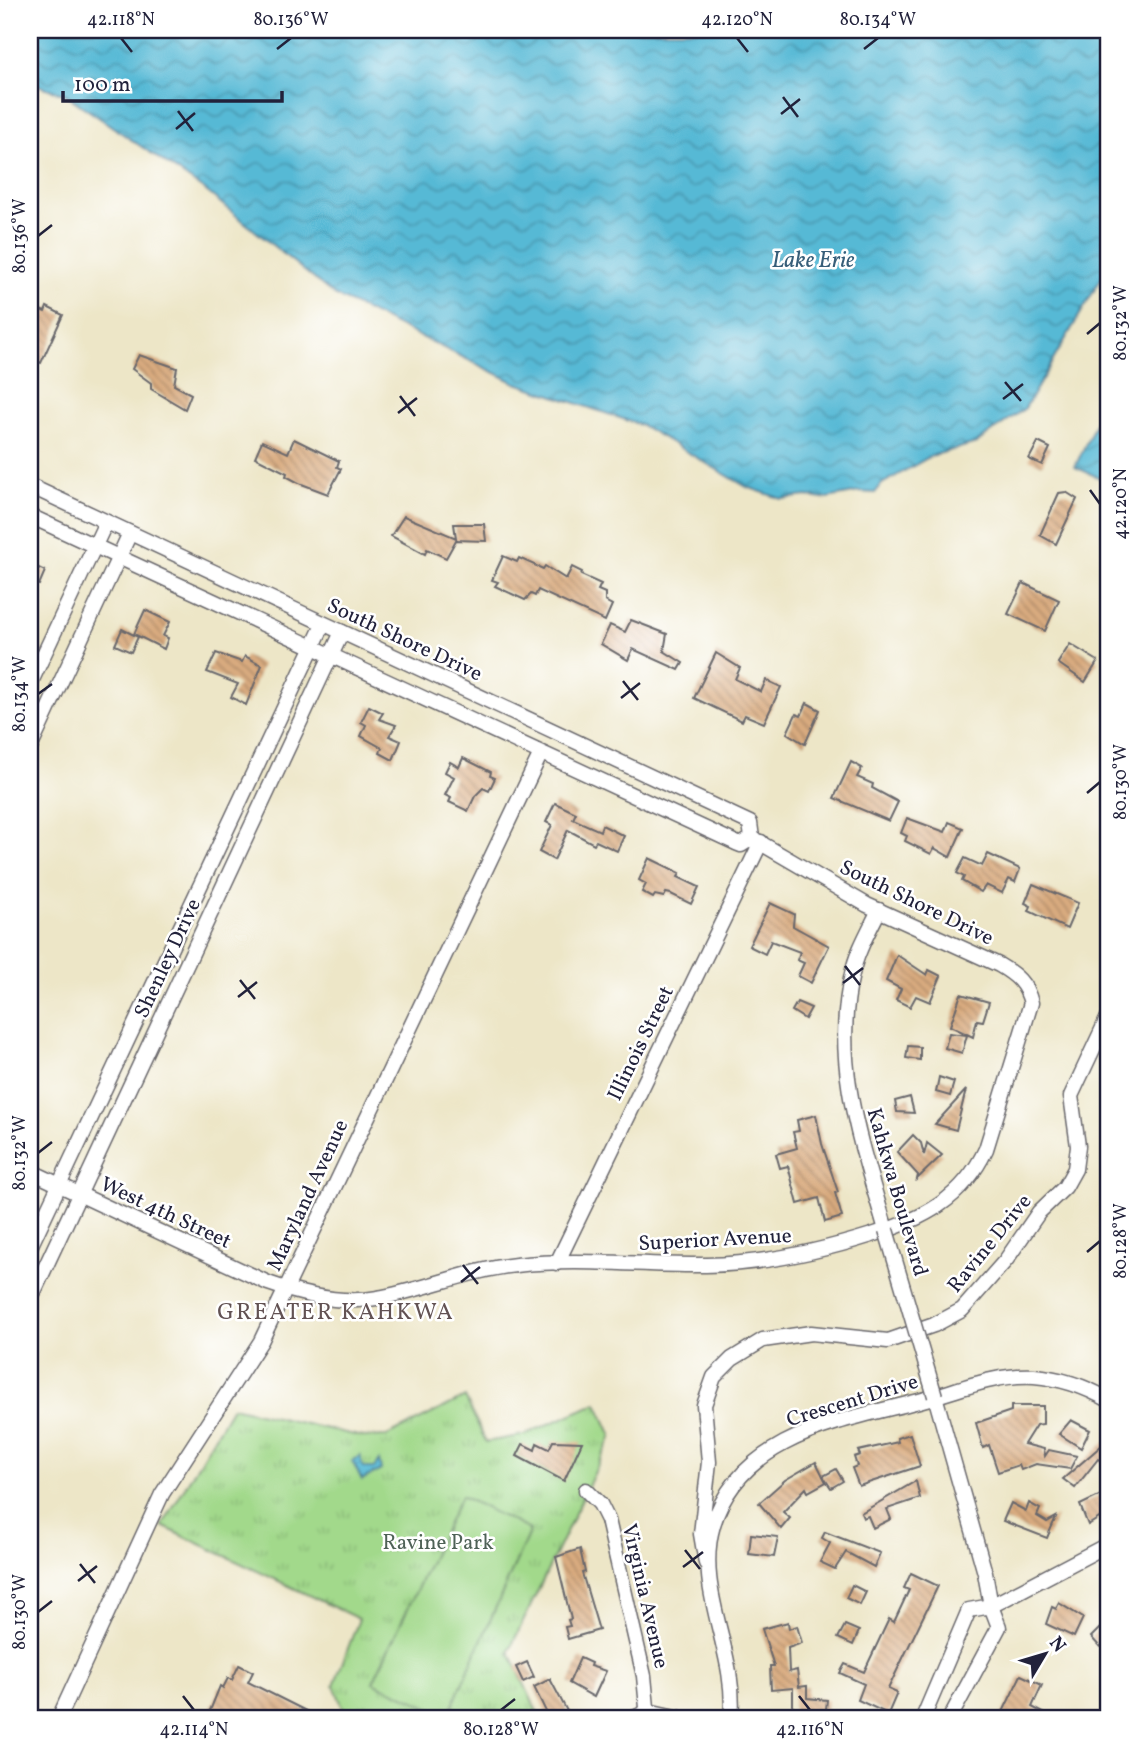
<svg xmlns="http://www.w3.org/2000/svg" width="1139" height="1748" font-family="Vollkorn,serif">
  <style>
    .grass { fill: url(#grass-tufts); stroke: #627e63; stroke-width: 2 }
    .pitch { fill: #a2d98b; stroke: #627e63; stroke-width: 2 }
    .water { fill: url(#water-waves); stroke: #3c6e88; stroke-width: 2 }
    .building { fill: url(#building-back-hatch) }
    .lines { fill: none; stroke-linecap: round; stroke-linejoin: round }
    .minor-casing { stroke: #69676c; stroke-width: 17 }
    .minor { stroke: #fff; stroke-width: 14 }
    .minor-bridge-casing { stroke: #69676c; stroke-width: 17; stroke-linecap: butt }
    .minor-bridge { stroke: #fff; stroke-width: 14 }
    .ticks { fill: none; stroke: #22223b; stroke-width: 2.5 }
    .labels { text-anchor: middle; stroke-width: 5; stroke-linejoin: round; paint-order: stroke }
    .street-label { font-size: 21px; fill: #22223b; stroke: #fff }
    .park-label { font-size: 21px; fill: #4f6257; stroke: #fff }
    .water-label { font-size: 23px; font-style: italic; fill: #375e79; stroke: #fff }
    .neighbourhood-label { font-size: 23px; letter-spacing: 2px; fill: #625253; stroke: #fff }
    .neatline { fill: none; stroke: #22223b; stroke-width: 2.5 }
    .ticks-label { font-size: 18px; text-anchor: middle; fill: #22223b }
  </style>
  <defs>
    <pattern id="grass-tufts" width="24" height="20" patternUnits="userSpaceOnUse" patternTransform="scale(1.75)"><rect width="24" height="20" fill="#a2d98b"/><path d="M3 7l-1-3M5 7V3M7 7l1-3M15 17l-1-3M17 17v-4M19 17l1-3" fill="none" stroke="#8bba79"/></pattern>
    <pattern id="water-waves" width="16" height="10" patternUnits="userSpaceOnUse" patternTransform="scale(1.75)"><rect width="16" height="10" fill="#57b9d5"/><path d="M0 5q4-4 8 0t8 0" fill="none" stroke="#4896ae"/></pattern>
    <pattern id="building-back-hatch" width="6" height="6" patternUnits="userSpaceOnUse" patternTransform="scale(1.75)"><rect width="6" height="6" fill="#d9ab7f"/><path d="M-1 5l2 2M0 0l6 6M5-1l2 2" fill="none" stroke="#b08b69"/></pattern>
  </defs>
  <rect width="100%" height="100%" fill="#fff"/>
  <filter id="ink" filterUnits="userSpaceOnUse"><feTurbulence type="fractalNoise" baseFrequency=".0143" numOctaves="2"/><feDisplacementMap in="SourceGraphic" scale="14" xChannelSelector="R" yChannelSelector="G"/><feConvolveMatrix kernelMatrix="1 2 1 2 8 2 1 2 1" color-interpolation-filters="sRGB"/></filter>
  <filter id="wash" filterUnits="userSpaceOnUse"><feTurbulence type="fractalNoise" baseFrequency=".00686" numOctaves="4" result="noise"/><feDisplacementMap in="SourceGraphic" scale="28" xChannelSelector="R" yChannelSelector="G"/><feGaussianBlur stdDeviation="1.57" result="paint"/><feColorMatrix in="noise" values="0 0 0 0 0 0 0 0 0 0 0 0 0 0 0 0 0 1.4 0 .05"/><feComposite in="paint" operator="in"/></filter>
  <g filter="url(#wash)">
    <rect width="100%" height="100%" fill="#ede6c7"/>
    <!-- grass -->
    <polygon class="grass" points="465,1397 486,1442 524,1435 597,1403 612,1436 509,1651 540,1718 347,1718 334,1685 359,1619 162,1526 232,1407 363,1437 387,1436"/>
    <!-- pitch -->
    <polygon class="pitch" points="461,1496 530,1530 448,1716 373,1682"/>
    <!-- water -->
    <g class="water">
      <polygon points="30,30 1109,30 1109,265 1025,408 976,443 931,456 882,484 875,493 859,492 822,499 807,496 782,499 747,487 641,425 516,383 334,295 206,191 66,95 30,82"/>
      <polygon points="1109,394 1109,482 1075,467"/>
      <polygon points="360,1456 363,1468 374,1468 379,1461 381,1470 362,1480 352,1461"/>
    </g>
    <g id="blocks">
      <!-- building -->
      <g class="building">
        <polygon points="30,306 45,312 47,307 63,315 41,363 30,358 30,344 34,334 30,332"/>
        <polygon points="139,355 177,368 174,385 191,394 185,409 151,389 151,383 132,369"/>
        <polygon points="294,439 339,461 337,467 341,469 328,494 299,483 286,476 287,473 255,457 262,441 288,453"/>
        <polygon points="1038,442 1050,448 1042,465 1029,459"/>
        <polygon points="1066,492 1077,499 1056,544 1040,535 1059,493"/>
        <polygon points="404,516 456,538 454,524 484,524 486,541 456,540 446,558 427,549 425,554 391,536"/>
        <polygon points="503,556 517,562 519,558 543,569 545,566 566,579 572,567 582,572 581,575 601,584 598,590 605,593 605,601 612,605 605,621 538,590 535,596 531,594 525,600 495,586 498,582 492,580"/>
        <polygon points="30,564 45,571 39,585 30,582"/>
        <polygon points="1023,583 1059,600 1045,631 1008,614"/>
        <polygon points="145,610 170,622 163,636 168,638 164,649 134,634"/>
        <polygon points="631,620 667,634 664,651 683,663 679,670 633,649 628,660 601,644 610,625 625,632"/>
        <polygon points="122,629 138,637 131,652 115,645"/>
        <polygon points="1070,644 1098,661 1085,682 1058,663"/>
        <polygon points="216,653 242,662 245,656 262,665 246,705 231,697 238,684 207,672"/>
        <polygon points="716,653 740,668 735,679 761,692 766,680 781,687 764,723 745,715 742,721 694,698"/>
        <polygon points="807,703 820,710 805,744 787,733 796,714 801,716"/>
        <polygon points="369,706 383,713 379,719 396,725 389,736 401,741 393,760 380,753 382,748 361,736 366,725 361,722"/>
        <polygon points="463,758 491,772 490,776 495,778 489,791 483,788 475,796 468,811 449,802 451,798 445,795 454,777 445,772 450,762 459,767"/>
        <polygon points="851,762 862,768 857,777 873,784 872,788 898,802 889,821 834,798"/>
        <polygon points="555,803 576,813 573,819 600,831 602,825 624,836 617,851 596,841 594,844 568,830 554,860 539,852 552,825 546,822"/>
        <polygon points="907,818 945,832 949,822 963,828 950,857 934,848 931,854 905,841 907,836 901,833"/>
        <polygon points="988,854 1020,869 1015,882 1009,879 1002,893 986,885 981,892 962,881 964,877 957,873 965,858 982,866"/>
        <polygon points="649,858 680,873 678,877 699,887 691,904 671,894 666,893 664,897 655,895 653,898 642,892 646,884 639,880"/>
        <polygon points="1033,884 1078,903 1067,929 1029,911 1031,906 1025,903"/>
        <polygon points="770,903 794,914 793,926 829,946 811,983 798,976 804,963 797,960 800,952 771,941 765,954 749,946"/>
        <polygon points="897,955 927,975 929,970 941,976 930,1002 916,996 910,1007 896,1000 901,989 886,981"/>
        <polygon points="961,994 989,1002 983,1021 977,1020 973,1037 950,1026"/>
        <polygon points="797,1002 811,1008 805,1019 792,1011"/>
        <polygon points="949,1033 967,1035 962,1053 945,1048"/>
        <polygon points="908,1046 920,1047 920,1060 906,1058"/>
        <polygon points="939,1077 954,1082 950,1096 936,1092"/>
        <polygon points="966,1090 956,1130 935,1124"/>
        <polygon points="910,1097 914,1113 897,1112 895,1101"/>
        <polygon points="816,1115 822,1144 838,1192 835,1193 842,1217 825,1222 819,1198 798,1204 788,1166 780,1168 776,1154 797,1148 793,1132 799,1131 797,1120"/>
        <polygon points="913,1135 921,1143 924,1155 927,1143 942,1155 917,1179 918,1175 897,1152"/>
        <polygon points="1011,1406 1043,1406 1043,1424 1036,1425 1024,1444 1044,1449 1045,1456 1049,1450 1077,1456 1070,1469 1036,1464 1021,1470 1019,1465 998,1472 989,1445 983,1448 976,1423 1011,1411"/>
        <polygon points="1071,1420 1090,1430 1081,1448 1059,1434"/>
        <polygon points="910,1434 920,1466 859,1486 852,1468 857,1466 854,1457 860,1455 858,1451 898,1442 897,1438"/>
        <polygon points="1109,1439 1109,1466 1098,1459 1075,1488 1063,1479"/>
        <polygon points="553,1441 582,1442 564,1481 517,1456 523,1444 535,1450 537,1443 549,1449"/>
        <polygon points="816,1462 826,1482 808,1492 806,1488 783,1512 790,1518 781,1529 759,1503 785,1480"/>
        <polygon points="836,1469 843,1481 831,1488 823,1476"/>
        <polygon points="916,1481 920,1498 887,1509 891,1519 873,1528 868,1516 863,1518 861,1513"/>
        <polygon points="1109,1491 1109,1512 1088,1525 1080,1505"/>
        <polygon points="1011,1503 1026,1511 1029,1503 1040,1509 1037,1516 1047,1522 1056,1517 1047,1538 1003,1521"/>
        <polygon points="825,1532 880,1553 874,1567 846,1552 835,1569 820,1562 830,1543 822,1538"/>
        <polygon points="751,1534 778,1537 774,1557 749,1554"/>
        <polygon points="580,1549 585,1572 582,1573 599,1630 568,1639 565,1627 570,1626 568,1620 571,1619 556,1557"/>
        <polygon points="911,1573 938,1586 888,1689 897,1693 888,1714 858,1700 864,1684 840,1673 845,1664 864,1672 889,1619 894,1622 909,1590 904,1588"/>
        <polygon points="852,1585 866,1592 860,1605 846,1598"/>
        <polygon points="1059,1603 1083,1618 1074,1637 1046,1624 1052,1607 1056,1609"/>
        <polygon points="788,1622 789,1629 797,1626 802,1643 788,1648 789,1672 797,1670 799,1687 807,1686 807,1698 827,1700 825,1718 793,1718 793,1688 771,1690 770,1666 774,1666 762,1629"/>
        <polygon points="845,1625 859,1631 853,1645 838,1638"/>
        <polygon points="1100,1628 1109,1638 1100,1647 1091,1637"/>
        <polygon points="580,1658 591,1663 590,1666 606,1671 594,1697 569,1683"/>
        <polygon points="527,1662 534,1677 523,1682 516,1667"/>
        <polygon points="239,1665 253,1672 248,1682 320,1718 207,1718 220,1686 223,1688 228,1678 232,1680"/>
        <polygon points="1021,1675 1042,1685 1032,1707 1053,1718 1000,1718"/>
        <polygon points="550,1679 567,1711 553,1718 549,1718 534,1687"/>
      </g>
    </g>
  </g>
  <g filter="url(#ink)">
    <use href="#blocks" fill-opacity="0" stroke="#69676c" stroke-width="2"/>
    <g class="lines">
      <!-- minor casing -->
      <g class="minor-casing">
        <g id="minor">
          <polyline points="30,486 750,823 752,838 741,845 736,843 30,516"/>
          <polyline points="30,684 106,522"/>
          <polyline points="30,748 130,533"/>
          <path d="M879,910c-10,21 -22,41 -27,64 -21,88 10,173 34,256"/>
          <path d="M30,1171l238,112c34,12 73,22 109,15 47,-8 91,-28 139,-33 62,-7 127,1 190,0 58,-1 112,-13 166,-30 51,-16 91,-36 114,-86l45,-146c-5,-20 -15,-28 -32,-38l-132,-60 -115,-67"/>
          <polyline points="30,1247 323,625"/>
          <polyline points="557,1263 761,842"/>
          <polyline points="30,1300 342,632"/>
          <polyline points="935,1396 985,1573 991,1606 1109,1544"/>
          <polyline points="586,1490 600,1504 608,1520 644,1676 648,1718"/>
          <polyline points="706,1563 701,1534 709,1462 704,1405 714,1377 732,1359 763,1340 811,1333 888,1341 934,1325 962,1310 1006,1260 1039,1212 1065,1187 1075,1169 1078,1146 1071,1096 1109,1015"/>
          <polyline points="59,1718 162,1494 261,1341 540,755"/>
          <polyline points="634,1718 648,1711 680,1718"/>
          <path d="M731,1718c7,-66 -37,-128 -18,-193 27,-88 124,-103 202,-123 40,-10 77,-28 119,-26 27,2 52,11 75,24"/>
          <polyline points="923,1718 969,1610 991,1606 999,1627 950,1718"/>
        </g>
      </g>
      <!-- minor -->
      <use href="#minor" class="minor"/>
      <!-- minor-bridge casing -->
      <g class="minor-bridge-casing">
        <polyline id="minor-bridge" points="886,1230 935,1396"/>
      </g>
      <!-- minor-bridge -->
      <use href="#minor-bridge" class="minor-bridge"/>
    </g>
  </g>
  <!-- ticks -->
  <path class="ticks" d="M121,38l11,14M737,38l11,14M277,49l14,-11M864,49l14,-11M783,97l15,20M178,111l15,20M781,114l19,-15M176,129l19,-16M38,236l14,-11M1087,334l13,-11M1005,382l16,19M400,396l15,20M1003,399l20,-15M398,413l19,-15M1090,490l10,14M623,681l15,19M38,694l14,-10M621,698l19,-15M1087,793l13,-11M845,966l15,19M240,980l15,19M843,983l20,-15M238,997l19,-15M38,1153l14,-11M1087,1252l13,-11M463,1265l15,19M461,1282l19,-15M685,1550l15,19M80,1564l15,19M683,1567l20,-15M78,1581l19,-15M38,1612l14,-11M183,1696l11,14M799,1696l11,14M501,1710l14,-11"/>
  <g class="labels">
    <!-- street labels -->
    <g class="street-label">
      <text transform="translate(405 639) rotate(25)" y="7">South Shore Drive</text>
      <text transform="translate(917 902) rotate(26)" y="7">South Shore Drive</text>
      <text transform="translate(167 958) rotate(-65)" y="7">Shenley Drive</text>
      <text transform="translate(640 1043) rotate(-64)" y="7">Illinois Street</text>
      <text transform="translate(898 1192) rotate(74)" y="7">Kahkwa Boulevard</text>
      <text transform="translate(307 1195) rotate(-65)" y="7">Maryland Avenue</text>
      <text transform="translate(166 1212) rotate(25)" y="7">West 4th Street</text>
      <text transform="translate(715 1239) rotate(-3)" y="7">Superior Avenue</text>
      <text transform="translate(989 1243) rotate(-51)" y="7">Ravine Drive</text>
      <text transform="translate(852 1400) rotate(-17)" y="7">Crescent Drive</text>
      <text transform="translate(646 1596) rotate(77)" y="7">Virginia Avenue</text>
    </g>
    <!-- park labels -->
    <g class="park-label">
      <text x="438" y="1549">Ravine Park</text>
    </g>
    <!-- water labels -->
    <g class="water-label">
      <text x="813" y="267">Lake Erie</text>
    </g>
    <!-- neighbourhood labels -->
    <g class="neighbourhood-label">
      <text x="336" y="1319">GREATER KAHKWA</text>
    </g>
  </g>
  <!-- margin -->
  <rect width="1139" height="1748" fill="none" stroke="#fff" stroke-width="77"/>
  <!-- north arrow -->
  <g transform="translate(1045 1654) rotate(52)" stroke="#ffffff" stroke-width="5" paint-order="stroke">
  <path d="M0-5L12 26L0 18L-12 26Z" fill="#22223b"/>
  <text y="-10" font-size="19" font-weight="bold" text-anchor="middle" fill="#22223b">N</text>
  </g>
  <!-- scale -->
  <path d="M63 91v10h219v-10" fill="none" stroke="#22223b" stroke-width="3.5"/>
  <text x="74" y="91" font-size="21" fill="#22223b" stroke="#ffffff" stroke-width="5" paint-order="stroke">100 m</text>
  <rect x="38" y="38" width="1062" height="1672" class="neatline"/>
  <g class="ticks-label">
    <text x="121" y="25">42.118°N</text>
    <text x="291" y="25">80.136°W</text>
    <text x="737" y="25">42.120°N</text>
    <text x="878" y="25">80.134°W</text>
    <text transform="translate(19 236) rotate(-90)" y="6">80.136°W</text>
    <text transform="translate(1120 323) rotate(-90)" y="6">80.132°W</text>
    <text transform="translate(1120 504) rotate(-90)" y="6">42.120°N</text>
    <text transform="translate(19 694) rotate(-90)" y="6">80.134°W</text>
    <text transform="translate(1120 782) rotate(-90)" y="6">80.130°W</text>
    <text transform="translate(19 1153) rotate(-90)" y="6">80.132°W</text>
    <text transform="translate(1120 1241) rotate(-90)" y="6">80.128°W</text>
    <text transform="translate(19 1612) rotate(-90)" y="6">80.130°W</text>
    <text x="194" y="1735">42.114°N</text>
    <text x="501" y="1735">80.128°W</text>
    <text x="810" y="1735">42.116°N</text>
  </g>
</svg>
